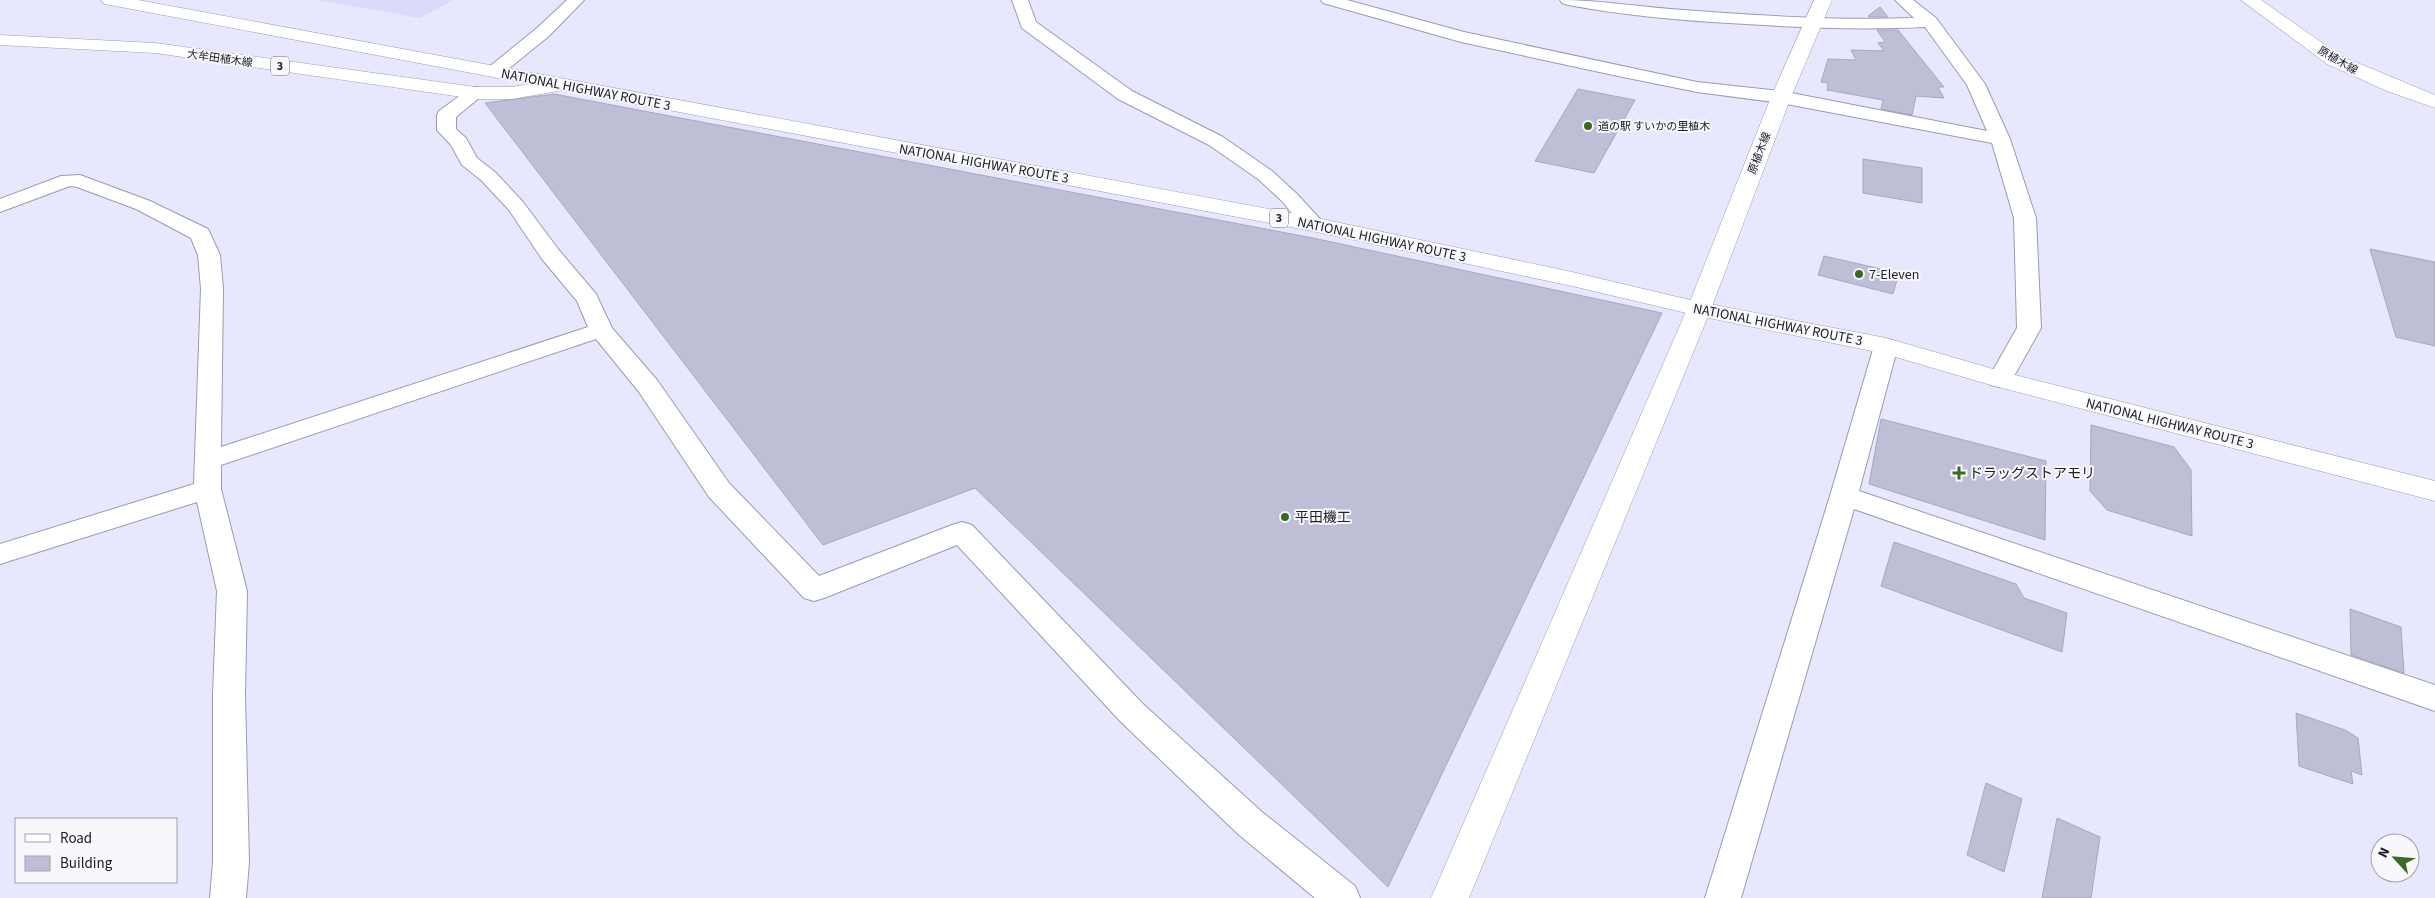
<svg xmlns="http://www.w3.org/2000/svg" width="2435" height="898" font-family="'Source Sans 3','Noto Sans JP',sans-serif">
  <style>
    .built { fill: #dadbfb }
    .building { fill: #bebfd7; stroke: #a7a7bf }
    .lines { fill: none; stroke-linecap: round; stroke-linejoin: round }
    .minor-casing { stroke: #9a9bb3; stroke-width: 2 }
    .tertiary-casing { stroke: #9a9bb3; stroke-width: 1 }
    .secondary-casing { stroke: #9a9bb3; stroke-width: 1 }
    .primary-casing { stroke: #9a9bb3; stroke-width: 1 }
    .trunk-casing { stroke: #9a9bb3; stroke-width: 1 }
    .minor { fill: #fff; fill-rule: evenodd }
    .tertiary { fill: #fff; fill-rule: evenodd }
    .secondary { fill: #fff; fill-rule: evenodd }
    .primary { fill: #fff; fill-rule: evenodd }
    .trunk { fill: #fff; fill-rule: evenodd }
    .poi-dot { fill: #3c6826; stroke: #f7f7fc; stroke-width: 2 }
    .labels { text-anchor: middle; stroke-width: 4; stroke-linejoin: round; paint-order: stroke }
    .far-street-label { font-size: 11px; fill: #202029; stroke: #f7f7fc }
    .far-poi-label { font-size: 11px; fill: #202029; stroke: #f7f7fc; text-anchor: start }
    .shield { fill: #f7f7fc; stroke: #606068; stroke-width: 1 }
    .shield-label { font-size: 12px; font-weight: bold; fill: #202029 }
    .street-label { font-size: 14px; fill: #202029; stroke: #f7f7fc }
    .poi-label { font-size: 14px; fill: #202029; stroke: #f7f7fc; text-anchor: start }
  </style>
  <rect width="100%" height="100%" fill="#e7e8fd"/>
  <!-- built -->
  <polygon class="built" points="316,0 453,0 420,18"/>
  <!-- building -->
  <g class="building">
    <polygon points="1880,7 1888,17 1869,17 1868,16"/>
    <polygon points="1877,30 1898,30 1944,87 1938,87 1944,98 1916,96 1912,115 1881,109 1883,100 1827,90 1828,83 1821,82 1828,59 1856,60 1851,50 1884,51 1878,43 1885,42"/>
    <polygon points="1578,89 1635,100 1594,173 1535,161"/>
    <polygon points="554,94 1313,238 1662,313 1388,887 975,488 823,545 485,103"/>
    <polygon points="1863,159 1922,168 1922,203 1863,193"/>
    <polygon points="2370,249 2435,262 2435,346 2396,337"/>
    <polygon points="1824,256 1899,273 1893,294 1818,275"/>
    <polygon points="1881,419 2046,461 2045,540 1869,484"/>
    <polygon points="2091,425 2174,447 2191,470 2192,536 2107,510 2090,491"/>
    <polygon points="1894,542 2016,584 2024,598 2067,613 2062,652 1881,586"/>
    <polygon points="2350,609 2401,627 2404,673 2351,655"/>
    <polygon points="2296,713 2345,730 2358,738 2362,775 2351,771 2353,784 2299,766"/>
    <polygon points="1986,783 2022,799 2004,872 1967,855"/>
    <polygon points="2057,818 2100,837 2091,898 2042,898"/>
  </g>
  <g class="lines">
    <!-- minor casing -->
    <g class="minor-casing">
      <g id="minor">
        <polygon points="567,0 584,0 549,36 501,75 489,75 486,71 489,67 537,28"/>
        <polygon points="1012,0 1028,0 1036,22 1132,91 1223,137 1272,171 1297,194 1320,219 1323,224 1320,229 1312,230 1304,229 1283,202 1258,179 1209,145 1118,99 1022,28"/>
        <path d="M1321,0h26l117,32 233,50 84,9 206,40 -20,-46 -42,-58c-60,3 -119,1 -179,-3 -60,-3 -119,-8 -178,-19l-6,-2 -2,-3c37,0 73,6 110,9 81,6 163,12 244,9l-19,-18h18l23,18 49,66 25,55 26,79 5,110 -32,57 -9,2 -9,-2 -3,-6 29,-51 -3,-110 -22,-75 -211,-40 -84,-11 -79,-16 -157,-34 -138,-39z"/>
        <polygon points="476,87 483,89 485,93 456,117 456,129 466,138 477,158 495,172 523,202 558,249 596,294 612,328 657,380 729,483 819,576 952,525 962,522 972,525 1143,704 1262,812 1355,886 1360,898 1315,898 1238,834 1121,722 957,545 824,598 814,601 804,598 709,497 639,392 596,339 221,465 221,489 247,591 245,695 249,862 246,898 210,898 213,862 213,695 217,591 197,502 0,564 0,544 194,484 201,289 198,255 191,238 136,209 77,187 70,186 0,212 0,199 61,176 80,175 150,201 208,229 220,255 223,289 221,447 588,327 577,301 542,259 509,210 481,180 462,165 451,145 437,130 437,115 439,111 469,89"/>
        <polygon points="1886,339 1894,341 1898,346 1859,491 2435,685 2435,711 1854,509 1741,898 1705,898 1830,496 1874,346 1878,341"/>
      </g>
    </g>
    <!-- tertiary casing -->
    <g class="tertiary-casing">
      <polygon id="tertiary" points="1699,302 1708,304 1711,309 1469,898 1431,898 1687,309 1690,304"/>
    </g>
    <!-- secondary casing -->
    <g class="secondary-casing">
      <g id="secondary">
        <polygon points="1814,0 1832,0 1791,97 1711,309 1708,314 1699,316 1690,314 1687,309 1771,97"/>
        <polygon points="2241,0 2261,0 2341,56 2435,95 2435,108 2387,91 2327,64"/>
      </g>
    </g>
    <!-- primary casing -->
    <g class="primary-casing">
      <polygon id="primary" points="0,35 155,43 476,87 512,87 558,79 565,81 568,85 565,89 558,91 512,99 476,99 155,53 0,45"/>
    </g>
    <!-- trunk casing -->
    <g class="trunk-casing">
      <polygon id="trunk" points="101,0 138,0 1312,217 1572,272 1699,302 1886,338 2007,373 2435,481 2435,501 1991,385 1882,353 1699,316 1572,286 1312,231 110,5 104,4"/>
    </g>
    <!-- minor -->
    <use href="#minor" class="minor"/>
    <!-- tertiary -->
    <use href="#tertiary" class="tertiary"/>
    <!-- secondary -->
    <use href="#secondary" class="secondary"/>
    <!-- primary -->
    <use href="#primary" class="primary"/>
    <!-- trunk -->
    <use href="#trunk" class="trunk"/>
  </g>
  <!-- markers -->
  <g class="poi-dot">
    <circle cx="1588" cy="126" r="5"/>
    <circle cx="1859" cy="274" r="5"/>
    <path d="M1956.5 465.5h5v5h5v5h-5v5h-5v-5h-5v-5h5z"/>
    <circle cx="1285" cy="517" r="5"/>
  </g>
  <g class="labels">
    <!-- far-street labels -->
    <g class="far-street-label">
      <text transform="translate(220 58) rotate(8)" y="4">大牟田植木線</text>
      <text transform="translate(2338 60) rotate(30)" y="4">原植木線</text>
      <text transform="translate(1759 153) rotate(-69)" y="4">原植木線</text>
    </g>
    <!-- far-poi labels -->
    <g class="far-poi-label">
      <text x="1598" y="130">道の駅 すいかの里植木</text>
    </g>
    <!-- shield labels -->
    <g class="shield">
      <rect x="271" y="56.5" width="18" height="19" rx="4"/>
      <rect x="1270" y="208.5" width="18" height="19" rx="4"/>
    </g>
    <g class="shield-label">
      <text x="280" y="70">3</text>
      <text x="1279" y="222">3</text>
    </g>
    <!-- street labels -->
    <g class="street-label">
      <text transform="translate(586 89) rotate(11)" y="5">NATIONAL HIGHWAY ROUTE 3</text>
      <text transform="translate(984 163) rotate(10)" y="5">NATIONAL HIGHWAY ROUTE 3</text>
      <text transform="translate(1382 239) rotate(12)" y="5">NATIONAL HIGHWAY ROUTE 3</text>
      <text transform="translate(1778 324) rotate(11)" y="5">NATIONAL HIGHWAY ROUTE 3</text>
      <text transform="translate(2170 423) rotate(14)" y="5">NATIONAL HIGHWAY ROUTE 3</text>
    </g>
    <!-- poi labels -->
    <g class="poi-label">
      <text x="1869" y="279">7-Eleven</text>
      <text x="1969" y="478">ドラッグストアモリ</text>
      <text x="1295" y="522">平田機工</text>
    </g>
  </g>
  <!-- legend -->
  <rect x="15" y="818" width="162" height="65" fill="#f7f7fc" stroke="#a1a1a8"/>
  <rect x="25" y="834" width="25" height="8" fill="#ffffff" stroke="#a1a1a8"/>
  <text x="60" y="843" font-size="15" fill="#202029">Road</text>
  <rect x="25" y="856" width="25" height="15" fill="#bebfd7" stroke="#a1a1a8"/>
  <text x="60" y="868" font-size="15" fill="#202029">Building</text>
  <!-- north arrow -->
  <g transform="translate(2395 858) rotate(296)"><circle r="24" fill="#f7f7fc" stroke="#a1a1a8"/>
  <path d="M0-4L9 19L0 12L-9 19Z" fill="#3c6826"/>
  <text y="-8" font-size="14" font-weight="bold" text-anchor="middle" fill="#202029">N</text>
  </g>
</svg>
